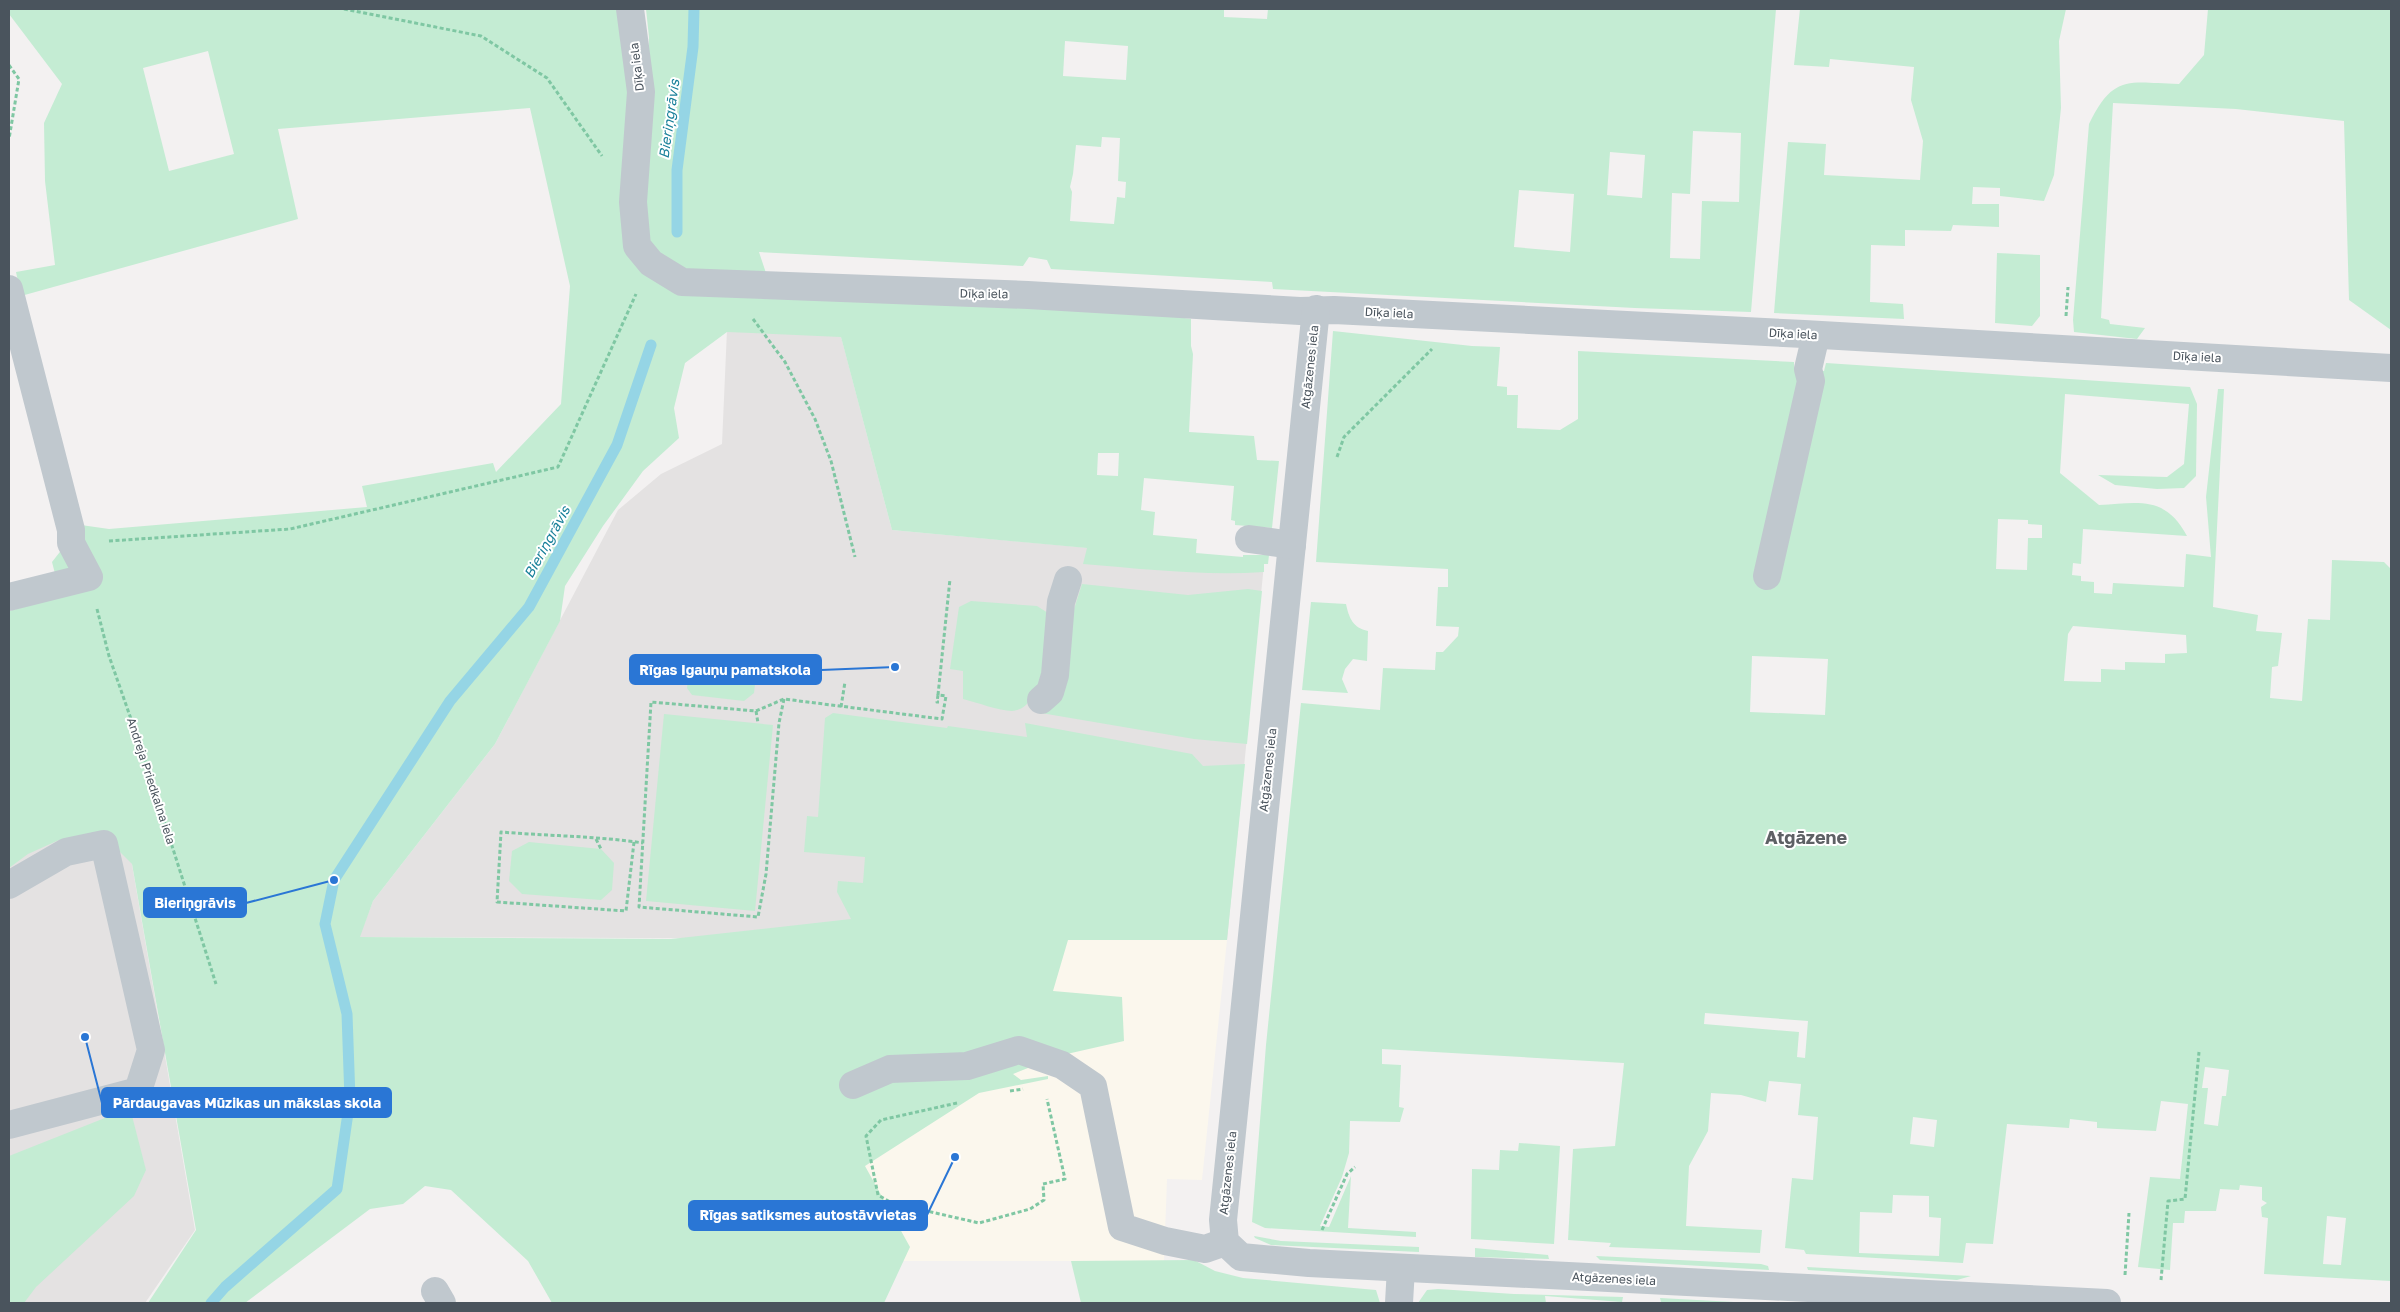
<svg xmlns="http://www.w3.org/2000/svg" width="2400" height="1312" font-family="'Golos Text',sans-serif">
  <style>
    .commercial { fill: #fbf7ed }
    .education { fill: #e4e2e2 }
    .green { fill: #c4ecd3; fill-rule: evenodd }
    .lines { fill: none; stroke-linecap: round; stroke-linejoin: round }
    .stream { stroke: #95d5e5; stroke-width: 11 }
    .path { stroke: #7fc7a3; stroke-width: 3; stroke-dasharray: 4 2.5; stroke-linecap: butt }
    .minor { stroke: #c0c8ce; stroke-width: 28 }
    .labels { text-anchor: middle; stroke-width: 4; stroke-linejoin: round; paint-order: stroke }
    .street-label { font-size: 12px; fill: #4a545d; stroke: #fff }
    .water-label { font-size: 14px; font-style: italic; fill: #19809a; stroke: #fff }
    .district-label { font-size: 18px; font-weight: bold; fill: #5e6165; stroke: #fff }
    .leader { fill: none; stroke: #2a76d5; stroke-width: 2 }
    .callout-dot { fill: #2a76d5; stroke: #fff; stroke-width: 2 }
    .callout { fill: #2a76d5; stroke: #2a76d5; stroke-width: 2 }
    .callout-label { font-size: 14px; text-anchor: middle; font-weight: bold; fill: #fff }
  </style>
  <rect width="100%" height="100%" fill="#f3f1f1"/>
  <!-- commercial -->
  <polygon class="commercial" points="834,939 1227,940 1202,1180 1167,1179 1164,1261 838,1261"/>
  <!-- education -->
  <g class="education">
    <polygon points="728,307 834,310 892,530 1264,564 1227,940 359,937 373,901 495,744 618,510 661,474 722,444"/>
    <polygon points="115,766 195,1230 145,1303 9,1303 9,845"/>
  </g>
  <!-- green -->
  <g class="green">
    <path d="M9,9h611l27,68 2,-40 -3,-28h578v8l43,2 1,-10h508l-25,303 -116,-4 -362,-19 -1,-7 -221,-13 -4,-9 -18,-3 -6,9 -264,-14 15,45 364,14 53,8v27l2,8 -4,78 65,4 3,24 22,1 -7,67 -37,-3v-4l-4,-1 3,-34 -90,-8 -3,32 14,2 -2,23 44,4 -1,14 47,4v-2h26l-1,9h-4v8c-60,4 -120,-3 -181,-8l4,-16 -195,-18 -51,-193 -114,-5 -42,31 -11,45 5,30 -36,33 -40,55 -38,60 -5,35 -65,123 -122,157 -13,36 311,2 180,-20 -14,-27 1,-11 25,2 2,-26 -61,-5 3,-36 11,1 7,-99 8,-5 114,15 1,-2 79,11 -2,-14 167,31 11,12 42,-2 -18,176h-159l-15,51 69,6 2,44 -66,15 -45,18 8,6 27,-4v3l-69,14 -114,73 45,81 -26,56h-332l-24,-42 -77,-71 -26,-4 -22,18 -33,5 -125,94h-97l48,-73 -64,-366 -22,-22 -51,-2 -31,14 -19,14v-257l52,-14 -9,-35 29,-37 28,4 258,-22 -5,-21 131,-23 3,9 65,-68 9,-118 -40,-178 -252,21 20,90 -277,77 -5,-24 39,-7 -10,-84 -1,-58 18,-39 -53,-70zM1065,41l63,5 -2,34 -63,-4zM208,51l26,103 -65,17 -26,-103zM1693,131l48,2 -2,69 -37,-1 -2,58 -30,-1 2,-65 18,1zM1102,137l18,1 -2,43 8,1 -1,16 -8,-1 -3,27 -44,-3 2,-29 -2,-5 3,-13 3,-29 25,2zM1610,152l35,3 -3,43 -35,-3zM1519,190l55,4 -4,58 -56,-5zM1098,453h21l-1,23 -21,-1z"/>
    <polygon points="1800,9 2066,9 2059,41 2061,108 2054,175 2044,201 2000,196 2000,188 1973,187 1972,204 1999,204 1999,227 1953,225 1951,231 1905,230 1905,246 1871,245 1870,302 1903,304 1904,319 1774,313 1788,142 1826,144 1824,175 1920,180 1923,141 1911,100 1914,67 1830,59 1829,67 1794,65"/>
    <path d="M2208,9h183v321l-42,-30 -5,-179 -108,-12 -123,-6 -12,215 8,2 1,4 35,4 -8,11 -63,-7 -1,-12 16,-196c25,-51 40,-41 90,-40l25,-29z"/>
    <polygon points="1997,253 2040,255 2040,316 2032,326 1995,323"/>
    <path d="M1333,331l139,15 28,1 -3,39 10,1v8h11l-1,33 43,2 18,-11v-68l216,11v7l30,2 2,-8 364,24 7,17 -1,72 -12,12 -27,1 -42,-4 -17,-10 69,2 17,-13 5,-60 -124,-10 -5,79 39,32c40,-2 66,-10 88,31l-104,-7 -2,35 -8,-1 -1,12 9,1v5l13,1v11l18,1 1,-11 71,4 2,-33 25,3 -5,-60 12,-108h6l-11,218 45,8 -2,16 26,2 -4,33 -6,1 -2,31 32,3 6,-82 22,1 2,-60 52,2 7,7v712l-127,-7 4,-56 -6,-1 -1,-10 6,-4 -5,-3v-13l-22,-2 -1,5 -19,-1 -4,22h-31l-1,12h-11l-3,47 -32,-3 12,-90 30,2 8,-75 -27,-3 -5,30 -59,-3v-6l-27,-3 -1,9 -62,-4 -14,120 -27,-1 -3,20 -157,-9 -2,-4 -19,-2 7,-70 21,2 5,-63 -20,-2 3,-31 -32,-3 -3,21 -25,-7 -30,-2 -3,38 -19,35 -3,60 76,4 -2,23 -151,-6 2,-4 -43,-3 5,-91 42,-3 9,-83 -242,-14v15l19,1 -2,42 5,1 -4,14 -50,-1 -1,32 -7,24 -22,49 9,1 22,-51 -3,52 68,4v5l-151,-9 -13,-6 14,-177 35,-342 79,7 3,-42 52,2 1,-18h7l15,-16 1,-9 -23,-1 2,-39h10v-18l-132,-7zM1998,519l30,1v4l14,1v13h-14l-1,32 -31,-1zM2073,626l113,9 1,18 -22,1v9l-40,-1v8l-24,-1v13l-37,-1 4,-47zM1752,656l76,3 -3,56 -75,-3zM1705,1013l103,8 -3,37 -8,-1 2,-25 -95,-8zM2205,1067l24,3 -3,26h-4l-4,30 -14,-2 4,-36h-6zM1913,1117l24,3 -3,27 -24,-3zM1893,1195l36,1v21l12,1 -2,38 -80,-3 1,-41 32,1zM2327,1216l19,2 -5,47 -18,-1z"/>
    <polygon points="1082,584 1188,595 1248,589 1262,591 1247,744 1194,739 1041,713"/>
    <path d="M971,601l66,5 11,7c-2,25 -2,96 -36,98 -13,0 -36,-9 -49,-12v-28l-13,-2 9,-62z"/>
    <path d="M1311,602l35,2c3,14 7,24 22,27l-1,30 -14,-2 -8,10 -3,10 6,14 -46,-3z"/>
    <polygon points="690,659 757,667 754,693 744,701 692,695 687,688"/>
    <polygon points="664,714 773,725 755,911 646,901"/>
    <polygon points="529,842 601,849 614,863 612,890 601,900 522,894 509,881 512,851"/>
    <polygon points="130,1108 146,1170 134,1196 36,1287 24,1303 9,1303 9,1156"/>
    <polygon points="1519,1143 1560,1146 1554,1244 1471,1239 1472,1169 1499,1170 1500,1150 1518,1151"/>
    <polygon points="1254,1236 1281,1241 1419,1247 1419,1252 1271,1245 1255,1238"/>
    <polygon points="1475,1248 1548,1255 1549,1259 1475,1257"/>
    <polygon points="1596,1256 1761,1264 1768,1266 1769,1270 1600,1260"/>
    <polygon points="1194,1260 1215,1271 1243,1278 1376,1290 1380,1303 1081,1303 1071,1261"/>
    <polygon points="1807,1267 1971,1276 1957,1280 1808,1270"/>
    <polygon points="1438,1289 1514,1294 1623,1297 1622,1302 1545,1296 1546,1303 1418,1303 1427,1290"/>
    <polygon points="1660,1298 1734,1302 1734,1303 1661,1302"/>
  </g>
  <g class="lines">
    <!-- stream -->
    <g class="stream">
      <polyline points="677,232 677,170 693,47 694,9"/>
      <polyline points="211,1303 225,1287 337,1189 350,1099 347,1014 325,924 334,880 450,701 529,607 617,445 651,345"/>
    </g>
    <!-- path -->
    <g class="path">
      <polyline points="344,9 481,36 547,78 602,156"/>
      <polyline points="9,65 19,79 9,139"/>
      <polyline points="2066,316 2068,287"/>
      <polyline points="753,319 785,362 815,419 831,461 855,557"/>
      <polyline points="1337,457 1344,437 1432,349"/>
      <polyline points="109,541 290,529 558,467 636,294"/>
      <polyline points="97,609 109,656 138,739 216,984"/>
      <polyline points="938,695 950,579"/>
      <polyline points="784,699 779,723 766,874 758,917 639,907 651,702 756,711 784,699 942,719 946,696 938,695 937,702 939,702"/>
      <polyline points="841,707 845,682"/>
      <polyline points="756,711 758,723"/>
      <polyline points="596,839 601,849"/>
      <path d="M634,842l-8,69 -129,-9 4,-70c47,4 96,4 142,11"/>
      <polyline points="1010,1091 1023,1089"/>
      <polyline points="957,1103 881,1120 866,1136 878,1195 892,1203 979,1223 1030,1209 1044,1200 1043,1184 1065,1179 1047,1099"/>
      <polyline points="1322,1230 1347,1174 1355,1167"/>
      <polyline points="2125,1275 2129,1213"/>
      <polyline points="2161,1280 2168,1201 2185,1199 2199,1052"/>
    </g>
    <!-- minor -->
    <g class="minor">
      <polyline points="630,9 641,92 633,202 637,246 651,263 682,282 1028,295 1300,311 1334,310 1804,334 2391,368"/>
      <polyline points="9,289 71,530 71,543 89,577 9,597"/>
      <polyline points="1316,309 1223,1220 1225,1242 1241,1257 1309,1263 2107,1303"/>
      <polyline points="1249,539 1292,545"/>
      <polyline points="1767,576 1811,381 1808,369 1816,335"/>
      <polyline points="1041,700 1050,692 1055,675 1061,602 1068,580"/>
      <polyline points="9,885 66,852 104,844 151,1050 138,1091 9,1125"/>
      <polyline points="853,1085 890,1069 967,1066 1019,1050 1062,1065 1093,1086 1122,1227 1165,1241 1205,1249 1225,1242"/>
      <polyline points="435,1291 442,1303"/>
      <polyline points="1399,1303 1401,1268"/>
    </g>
  </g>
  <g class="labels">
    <!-- street labels -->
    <g class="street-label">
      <text transform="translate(637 67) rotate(-97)" y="4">Dīķa iela</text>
      <text transform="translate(984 294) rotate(1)" y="4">Dīķa iela</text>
      <text transform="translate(1389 313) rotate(3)" y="4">Dīķa iela</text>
      <text transform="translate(1793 334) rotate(3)" y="4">Dīķa iela</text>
      <text transform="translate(2197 357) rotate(3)" y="4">Dīķa iela</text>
      <text transform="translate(1310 367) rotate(-84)" y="4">Atgāzenes iela</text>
      <text transform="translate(1268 770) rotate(-84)" y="4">Atgāzenes iela</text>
      <text transform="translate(151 781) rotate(72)" y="4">Andreja Priedkalna iela</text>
      <text transform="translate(1228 1173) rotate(-84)" y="4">Atgāzenes iela</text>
      <text transform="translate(1614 1279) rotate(3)" y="4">Atgāzenes iela</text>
    </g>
    <!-- water labels -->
    <g class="water-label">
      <text transform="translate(669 119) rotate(-82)" y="5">Bieriņgrāvis</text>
      <text transform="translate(547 542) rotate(-61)" y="5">Bieriņgrāvis</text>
    </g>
    <!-- district labels -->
    <g class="district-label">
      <text x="1806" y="844">Atgāzene</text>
    </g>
  </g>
  <!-- callouts -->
  <path class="leader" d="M895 667L821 670M334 880L246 903M85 1037L102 1103M955 1157L927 1215"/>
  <g class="callout-dot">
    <circle cx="895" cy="667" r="5"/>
    <circle cx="334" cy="880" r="5"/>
    <circle cx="85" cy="1037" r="5"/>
    <circle cx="955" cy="1157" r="5"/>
  </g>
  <g class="callout">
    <rect x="630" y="655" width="191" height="29" rx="5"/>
    <rect x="144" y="888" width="102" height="29" rx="5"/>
    <rect x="102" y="1088" width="289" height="29" rx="5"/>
    <rect x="689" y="1201" width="238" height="29" rx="5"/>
  </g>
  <g class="callout-label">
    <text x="725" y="675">Rīgas Igauņu pamatskola</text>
    <text x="195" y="908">Bieriņgrāvis</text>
    <text x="247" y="1108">Pārdaugavas Mūzikas un mākslas skola</text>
    <text x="808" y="1220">Rīgas satiksmes autostāvvietas</text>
  </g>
  <!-- border -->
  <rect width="2400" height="1312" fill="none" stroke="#4a545d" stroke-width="20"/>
</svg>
